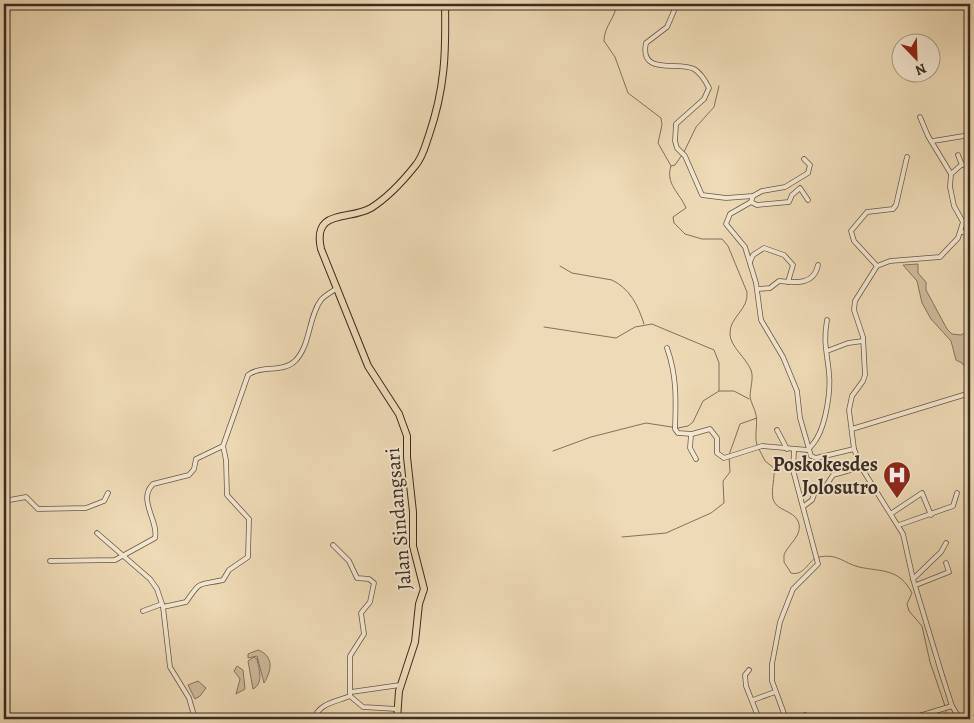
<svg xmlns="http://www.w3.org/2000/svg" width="974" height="723" font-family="Alegreya,serif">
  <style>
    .green { fill: #cfbc9d; stroke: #84745f }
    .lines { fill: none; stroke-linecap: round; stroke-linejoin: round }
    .stream { stroke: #80715c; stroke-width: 1 }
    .street-casing { stroke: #665846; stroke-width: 5.5 }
    .primary-casing { stroke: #392c21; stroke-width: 8 }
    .street { stroke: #f4e7d0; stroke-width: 4 }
    .primary { stroke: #eedab6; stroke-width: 6 }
    .labels { text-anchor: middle; stroke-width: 4; stroke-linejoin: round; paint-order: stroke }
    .poi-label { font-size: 20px; font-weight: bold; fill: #392c21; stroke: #f4e7d0; text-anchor: end }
    .street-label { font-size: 20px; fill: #392c21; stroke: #f4e7d0 }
  </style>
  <rect width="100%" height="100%" fill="#eedab6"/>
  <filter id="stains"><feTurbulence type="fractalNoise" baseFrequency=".004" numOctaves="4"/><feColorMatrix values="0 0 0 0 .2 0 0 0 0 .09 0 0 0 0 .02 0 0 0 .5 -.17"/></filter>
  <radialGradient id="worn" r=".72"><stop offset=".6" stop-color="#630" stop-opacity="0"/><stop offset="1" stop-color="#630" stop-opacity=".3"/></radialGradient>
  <!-- green -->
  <g class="green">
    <polygon points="918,264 918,273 926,282 926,290 947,329 952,334 961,335 968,331 970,326 970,348 968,352 970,357 970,373 962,363 956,360 951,341 931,319 922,303 917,281 903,265"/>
    <path d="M258,650c16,6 14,20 6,33l-7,-27 -9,2v-4z"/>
    <path d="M254,657l3,2c2,11 7,24 -4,30l-5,-28z"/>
    <polygon points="237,666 243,670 245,689 236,694 240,679 234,671"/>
    <polygon points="198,681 206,688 200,696 195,699 188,685"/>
  </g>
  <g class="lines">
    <!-- stream -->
    <g class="stream">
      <path d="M616,4c1,13 -12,21 -12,37l11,16 13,36 33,25 1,7 -4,18 13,23c-6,18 9,27 15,42l-13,9 1,6 11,11 17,5h20l6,7 19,46c2,18 -18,25 -17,42 0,12 16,24 21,36 3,7 -1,19 -1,27 1,6 5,12 6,18 2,10 -2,20 1,30"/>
      <polyline points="684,152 696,127 714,107 719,86"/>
      <polyline points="671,166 675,165 682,155"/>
      <path d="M560,266l12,7 40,7c18,9 26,25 32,44"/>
      <polyline points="544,327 616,338 635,327 652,324 714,350 719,363 719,391 734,391 749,399"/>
      <path d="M759,449l6,12 9,7c1,10 -3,21 -1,31 3,12 20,11 25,22 6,14 -10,23 -14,34v7l7,11c12,3 16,-9 24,-15"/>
      <polyline points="553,451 591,437 646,423 678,428 688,426 693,422 703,401 719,391"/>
      <polyline points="622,537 666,533 711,513 724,503 723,481 730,472 729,455 740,424 757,418"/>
      <path d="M819,557c19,-4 24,6 40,10 23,5 40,1 53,26l-5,11 2,7 13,15 8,36 15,44"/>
      <polyline points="946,719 946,710"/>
    </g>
    <!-- street casing -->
    <g class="street-casing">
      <g id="street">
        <path d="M677,4l-10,23 -21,16c-7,33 32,18 48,26 7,4 11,11 15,19l-5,11 -28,25 -1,17 2,7 8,8 17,39 24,3 27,-2 -2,6 -21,12 -4,10 19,23 11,36 5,37 22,37 14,34 3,27 11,38 5,2 38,-9"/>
        <polyline points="920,117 928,136 951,174"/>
        <polyline points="933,141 970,135"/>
        <polyline points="958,155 962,165"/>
        <polyline points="753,196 762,191 785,187 808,173 810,165 804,159"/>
        <polyline points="751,202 757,205 789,202 792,195 800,188 808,200"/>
        <polyline points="962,232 970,234"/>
        <polyline points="750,262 753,255 764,248 784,255 793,265 788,282"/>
        <polyline points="877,266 854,241 851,231 867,212 893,209 896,205 907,157"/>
        <path d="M758,289l12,-1 9,-7c17,2 35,4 39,-16"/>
        <path d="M667,348c10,28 9,52 8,81l3,4 14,1 18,-5 7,9v15l7,5 38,-12 46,4"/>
        <polyline points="827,351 848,343 863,341"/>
        <polyline points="852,429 970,393"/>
        <polyline points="777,430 787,449"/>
        <polyline points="691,435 690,448 696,459"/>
        <path d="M808,450c3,-4 7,-8 9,-12 9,-15 14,-48 12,-65 -2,-21 -6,-31 -2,-53"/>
        <polyline points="4,501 26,497 38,509 86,508 104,501 108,493"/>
        <polyline points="804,506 812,500 815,492 825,487 833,475 861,467"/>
        <polyline points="892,513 922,493 931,515"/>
        <polyline points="899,525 953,506 957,493"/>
        <polyline points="97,533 150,579 157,589 163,607 170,667 189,698 195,719"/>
        <path d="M50,561l65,-1 40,-22c4,-17 -18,-38 -2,-54l36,-9 5,-6 2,-10 27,-13"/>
        <polyline points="913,579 941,552 946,543"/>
        <polyline points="916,585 949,572 946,563"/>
        <path d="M163,607l23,-5c16,-23 11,-16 37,-22l6,-10 19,-13 1,-38 -22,-24 -1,-35 -3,-14 25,-71c12,-10 35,-2 47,-14 16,-16 13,-44 26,-61 4,-5 11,-8 16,-12"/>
        <polyline points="143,611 162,604"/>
        <polyline points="749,670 745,675 746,686 759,719"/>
        <polyline points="351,692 400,685"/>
        <polyline points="350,696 363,707 397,709"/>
        <polyline points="753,700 775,692"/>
        <path d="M314,719c5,-16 22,-17 36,-23v-40l14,-22 -3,-21 9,-11 4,-19 -5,-4 -12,-1 -8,-17 -16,-16"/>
        <polyline points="786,719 772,681 772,664 780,622 793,589 818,564 793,470 794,450"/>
        <polyline points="794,719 805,715"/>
        <polyline points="909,719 952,706"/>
        <polyline points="960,719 952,706 942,675 913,579 903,534 861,467 854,449 849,410 852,396 863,381 865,375 863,337 854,310 855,301 877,266 890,261 940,257 958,238 963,222 954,206 950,187 951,174 960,166 970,162"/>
      </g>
    </g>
    <!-- primary casing -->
    <g class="primary-casing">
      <path id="primary" d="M397,719l2,-28 16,-49 4,-38 5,-15 -11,-43v-34l-6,-55v-21l-8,-22 -31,-48 -47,-117c-9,-41 28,-28 50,-41 16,-10 32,-27 44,-42 8,-9 10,-20 14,-31 16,-47 17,-82 16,-131"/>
    </g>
    <!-- street -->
    <use href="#street" class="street"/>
    <!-- primary -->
    <use href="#primary" class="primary"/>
  </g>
  <!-- icons -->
  <defs>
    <g id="hospital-pin" transform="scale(1.4375)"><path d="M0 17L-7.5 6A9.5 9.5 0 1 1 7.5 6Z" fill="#8f2418" stroke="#f4e7d0"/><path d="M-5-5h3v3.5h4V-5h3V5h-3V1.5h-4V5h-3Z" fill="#fff"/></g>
  </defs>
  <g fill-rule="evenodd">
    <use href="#hospital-pin" x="897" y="475"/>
  </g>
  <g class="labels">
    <!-- poi labels -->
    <g class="poi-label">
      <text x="878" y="471">Poskokesdes<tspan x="878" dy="23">Jolosutro</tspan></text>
    </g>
    <!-- street labels -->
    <g class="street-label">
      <text transform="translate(398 519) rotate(-95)" y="7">Jalan Sindangsari</text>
    </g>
  </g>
  <!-- margin -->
  <rect width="974" height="723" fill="none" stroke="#eedab6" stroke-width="20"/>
  <rect x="5" y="5" width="964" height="713" fill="none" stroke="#392c21" stroke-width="2.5"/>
  <rect x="10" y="10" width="954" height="703" fill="none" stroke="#392c21"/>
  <!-- north arrow -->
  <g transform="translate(916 58) rotate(157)"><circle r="24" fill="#f4e7d0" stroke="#a99c8a"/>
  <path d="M0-4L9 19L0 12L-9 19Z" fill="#8f2418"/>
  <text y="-8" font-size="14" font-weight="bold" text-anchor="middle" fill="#392c21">N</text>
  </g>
  <rect width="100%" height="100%" filter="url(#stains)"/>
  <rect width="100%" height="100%" fill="url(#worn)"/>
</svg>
